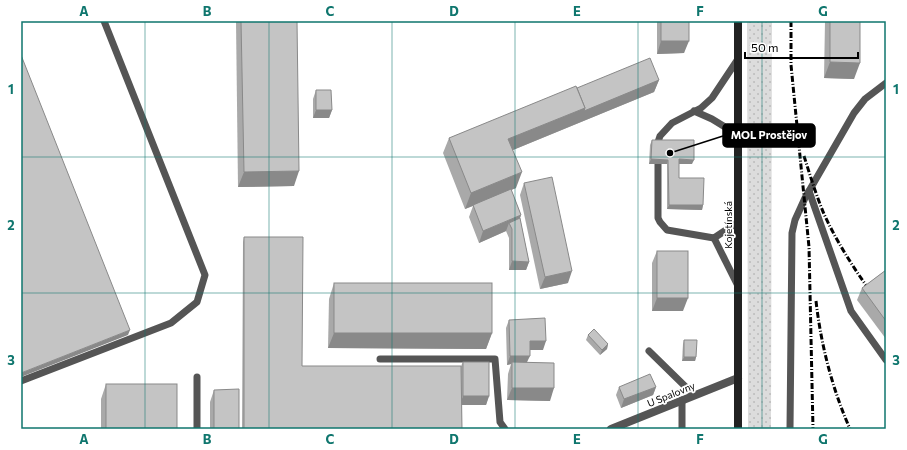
<svg xmlns="http://www.w3.org/2000/svg" width="907" height="450" font-family="Commissioner,sans-serif">
  <style>
    .grass { fill: url(#grass-dots) }
    .lines { fill: none; stroke-linecap: round; stroke-linejoin: round }
    .lane { stroke: #555; stroke-width: 7 }
    .street { stroke: #555; stroke-width: 8 }
    .secondary { stroke: #222; stroke-width: 8 }
    .rail { stroke: #000; stroke-width: 3; stroke-dasharray: 6 2 1 2; stroke-linecap: butt }
    .wall { fill: #a9a9a9 }
    .shaded-wall { fill: #898989 }
    .building { fill: #c4c4c4; stroke: #898989 }
    .grid { fill: none; stroke: #0f766e; stroke-width: 1; stroke-opacity: 0.55 }
    .labels { text-anchor: middle; stroke-width: 3.5; stroke-linejoin: round; paint-order: stroke }
    .street-label { font-size: 10px; fill: #000; stroke: #fff }
    .leader { fill: none; stroke: #000; stroke-width: 1.5 }
    .callout-dot { fill: #000; stroke: #fff; stroke-width: 1.5 }
    .callout { fill: #000; stroke: #000; stroke-width: 1.5 }
    .callout-label { font-size: 11px; text-anchor: middle; font-weight: bold; fill: #fff }
    .neatline { fill: none; stroke: #0f766e; stroke-width: 1.5 }
    .grid-label { font-size: 13px; text-anchor: middle; font-weight: bold; fill: #0f766e }
  </style>
  <defs>
    <pattern id="grass-dots" width="8" height="8" patternUnits="userSpaceOnUse"><rect width="8" height="8" fill="#dcdcdc"/><path d="M2 2h.1M6 6h.1" fill="none" stroke="#bbb" stroke-width="1.8" stroke-linecap="round"/></pattern>
  </defs>
  <rect width="100%" height="100%" fill="#fff"/>
  <!-- grass -->
  <polygon class="grass" points="747,21 772,21 771,429 748,429"/>
  <g class="lines">
    <!-- lane -->
    <g class="lane">
      <polyline points="738,59 712,98 701,108 672,123 660,136 658,142 658,218 660,222 667,230 714,238 738,222"/>
      <polyline points="694,111 712,119 738,135"/>
      <polyline points="809,191 851,311 886,360"/>
      <polyline points="714,238 738,286"/>
      <polyline points="649,351 694,395"/>
      <polyline points="380,359 495,359 500,422 505,429"/>
      <polyline points="197,377 197,429"/>
      <polyline points="21,381 171,323 197,302 205,275 104,21"/>
      <polyline points="682,400 682,429"/>
      <polyline points="790,429 792,233 795,220 805,198 854,113 865,99 886,83"/>
    </g>
    <!-- street -->
    <polyline class="street" points="611,429 738,378"/>
    <!-- secondary -->
    <polyline class="secondary" points="738,429 738,21"/>
    <!-- rail -->
    <g class="rail">
      <polyline points="791,21 791,65 809,247 813,429"/>
      <path d="M804,156c6,19 12,39 20,58 16,35 39,68 62,99"/>
      <path d="M816,301c5,44 16,87 34,128"/>
    </g>
  </g>
  <!-- wall -->
  <g class="wall">
    <polygon points="236,21 297,21 294,186 238,187"/>
    <polygon points="657,21 689,21 684,53 657,54"/>
    <polygon points="825,21 861,21 860,21 854,79 824,78"/>
    <polygon points="659,80 654,92 513,150 516,188 511,190 521,215 520,218 529,262 526,270 509,270 509,238 506,231 479,243 469,217 473,206 465,209 443,153 449,138 577,88"/>
    <polygon points="316,90 332,110 329,118 313,118 313,99"/>
    <polygon points="652,140 692,164 679,164 679,178 703,205 702,210 667,209 667,164 649,164 650,145"/>
    <polygon points="524,183 568,283 540,289 520,195"/>
    <polygon points="244,237 302,366 461,366 463,362 489,396 486,405 462,405 462,429 242,429 243,242"/>
    <polygon points="657,251 683,311 652,311 652,263"/>
    <polygon points="886,270 886,339 857,300 862,288"/>
    <polygon points="334,283 492,333 486,349 328,348 329,299"/>
    <polygon points="509,320 543,350 530,350 527,362 550,401 507,400 508,374 511,364 507,365 506,328"/>
    <polygon points="588,335 608,344 607,349 600,355 586,340"/>
    <polygon points="684,340 696,357 695,361 682,361 683,344"/>
    <polygon points="106,384 177,429 101,429 101,399"/>
    <polygon points="619,387 656,387 653,395 621,408 616,395"/>
    <polygon points="214,390 239,429 210,429 210,402"/>
  </g>
  <!-- shaded-wall -->
  <g class="shaded-wall">
    <polygon points="661,41 689,41 684,53 657,54"/>
    <polygon points="830,62 860,63 854,79 824,78"/>
    <polygon points="659,80 654,92 503,154 508,139 585,108"/>
    <polygon points="316,110 332,110 329,118 313,118"/>
    <polygon points="651,159 668,160 667,164 649,164"/>
    <polygon points="679,159 694,160 692,164 678,164"/>
    <polygon points="299,171 294,186 238,187 244,172"/>
    <polygon points="522,172 516,188 465,209 471,193"/>
    <polygon points="669,205 703,205 702,210 667,209"/>
    <polygon points="521,215 517,227 509,223 506,231 479,243 483,231"/>
    <polygon points="512,261 529,262 526,270 509,270"/>
    <polygon points="572,271 568,283 540,289 545,277"/>
    <polygon points="657,298 688,298 683,311 652,311"/>
    <polygon points="130,330 128,335 21,377 21,373"/>
    <polygon points="334,333 492,333 486,349 328,348"/>
    <polygon points="530,341 546,341 543,350 526,350"/>
    <polygon points="608,344 607,349 600,355 602,350"/>
    <polygon points="510,356 530,356 526,364 512,362 511,364 507,365"/>
    <polygon points="684,357 696,357 695,361 682,361"/>
    <polygon points="656,387 653,395 621,408 624,399"/>
    <polygon points="512,388 554,388 550,401 507,400"/>
    <polygon points="463,396 489,396 486,405 460,405"/>
  </g>
  <!-- building -->
  <g class="building">
    <polygon points="241,21 297,21 299,171 244,172"/>
    <rect x="661" y="21" width="28" height="20"/>
    <polygon points="830,21 860,21 860,63 830,62"/>
    <polygon points="21,55 130,330 21,373"/>
    <polygon points="650,58 659,80 584,111 585,108 577,88"/>
    <polygon points="576,86 585,108 508,139 522,172 471,193 449,138"/>
    <polygon points="316,90 331,90 332,110 316,110"/>
    <polygon points="652,140 694,140 694,160 679,159 679,178 704,178 703,205 669,205 668,160 651,159"/>
    <polygon points="552,177 572,271 545,277 524,183"/>
    <polygon points="511,189 521,215 483,231 473,205"/>
    <polygon points="520,218 529,262 512,261 512,229 509,223"/>
    <polygon points="244,237 303,237 302,366 461,366 462,429 244,429"/>
    <rect x="657" y="251" width="31" height="47"/>
    <polygon points="886,270 886,321 862,288"/>
    <rect x="334" y="283" width="158" height="50"/>
    <polygon points="545,318 546,341 530,341 530,356 510,356 509,320"/>
    <polygon points="594,329 608,344 602,350 588,335"/>
    <polygon points="684,340 697,340 696,357 684,357"/>
    <rect x="463" y="362" width="26" height="34"/>
    <polygon points="512,362 554,363 554,388 512,388"/>
    <polygon points="650,374 656,387 624,399 619,387"/>
    <rect x="106" y="384" width="71" height="45"/>
    <polygon points="239,389 239,429 214,429 214,390"/>
  </g>
  <!-- grid -->
  <path class="grid" d="M145,21v408M269,21v408M392,21v408M515,21v408M638,21v408M762,21v408M21,157h865M21,293h865"/>
  <g class="labels">
    <!-- street labels -->
    <g class="street-label">
      <text transform="translate(728 225) rotate(-90)" y="4">Kojetínská</text>
      <text transform="translate(671 394) rotate(-22)" y="4">U Spalovny</text>
    </g>
  </g>
  <!-- callouts -->
  <path class="leader" d="M670 153L723 136"/>
  <circle class="callout-dot" cx="670" cy="153" r="4"/>
  <rect class="callout" x="723" y="124" width="92" height="23" rx="4"/>
  <g class="callout-label">
    <text x="769" y="139">MOL Prostějov</text>
  </g>
  <!-- border -->
  <rect width="907" height="450" fill="none" stroke="#ffffff" stroke-width="44"/>
  <!-- scale -->
  <path d="M745 52v6h113v-6" fill="none" stroke="#000000" stroke-width="2"/>
  <text x="751" y="52" font-size="12" fill="#000000" stroke="#ffffff" stroke-width="3" paint-order="stroke">50 m</text>
  <rect x="22" y="22" width="863" height="406" class="neatline"/>
  <g class="grid-label">
    <text x="84" y="16">A</text>
    <text x="207" y="16">B</text>
    <text x="330" y="16">C</text>
    <text x="454" y="16">D</text>
    <text x="577" y="16">E</text>
    <text x="700" y="16">F</text>
    <text x="823" y="16">G</text>
    <text x="11" y="94">1</text>
    <text x="896" y="94">1</text>
    <text x="11" y="230">2</text>
    <text x="896" y="230">2</text>
    <text x="11" y="365">3</text>
    <text x="896" y="365">3</text>
    <text x="84" y="444">A</text>
    <text x="207" y="444">B</text>
    <text x="330" y="444">C</text>
    <text x="454" y="444">D</text>
    <text x="577" y="444">E</text>
    <text x="700" y="444">F</text>
    <text x="823" y="444">G</text>
  </g>
</svg>
